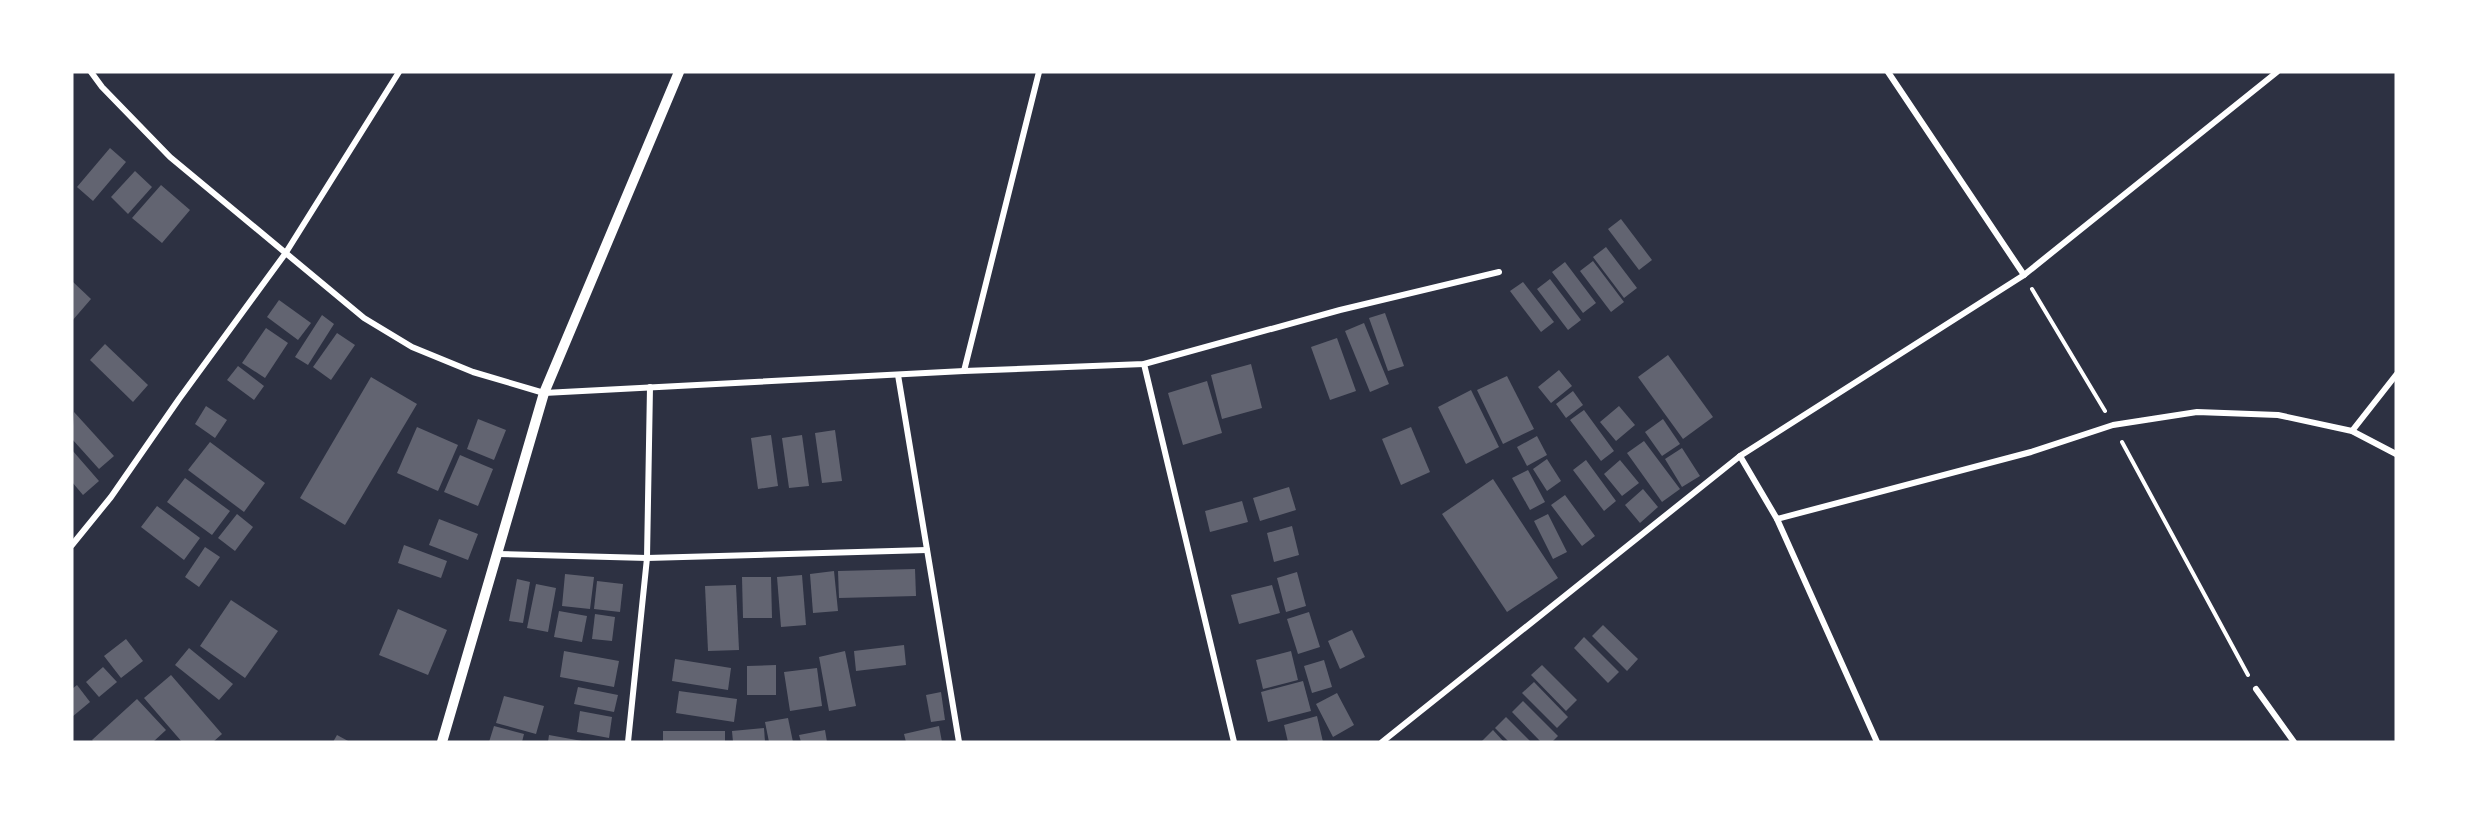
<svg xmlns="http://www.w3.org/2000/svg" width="2468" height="814" font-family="Karla,sans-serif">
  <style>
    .building { fill: #626471 }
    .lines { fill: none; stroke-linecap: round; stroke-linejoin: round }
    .path { stroke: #fff; stroke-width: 4 }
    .minor { stroke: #fff; stroke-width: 6 }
    .tertiary { stroke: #fff; stroke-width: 10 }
  </style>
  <rect width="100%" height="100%" fill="#2d3142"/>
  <!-- building -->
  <g class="building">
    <polygon points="110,148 126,162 93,201 77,187"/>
    <polygon points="135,171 152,187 128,214 111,197"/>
    <polygon points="161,185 190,210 162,243 132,218"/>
    <polygon points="1621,219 1652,260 1639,270 1608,229"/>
    <polygon points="1606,247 1637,288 1624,298 1593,257"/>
    <polygon points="1593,261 1624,302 1611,312 1580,271"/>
    <polygon points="1565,262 1596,303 1583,313 1552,272"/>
    <polygon points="1550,279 1581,320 1568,330 1537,289"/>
    <polygon points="72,281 91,299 72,321"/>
    <polygon points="1523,282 1554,322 1541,332 1510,291"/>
    <polygon points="279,300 311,323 298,340 267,317"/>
    <polygon points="1385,313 1404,366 1388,371 1369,318"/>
    <polygon points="322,315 334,324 308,365 295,357"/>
    <polygon points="1364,323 1389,384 1370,392 1345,331"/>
    <polygon points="266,328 288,343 265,378 242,363"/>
    <polygon points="337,333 355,345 331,380 313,367"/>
    <polygon points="1337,338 1356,391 1330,400 1311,347"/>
    <polygon points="105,344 148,385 133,402 90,360"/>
    <polygon points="1668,355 1713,417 1683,439 1638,377"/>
    <polygon points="1251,364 1262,408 1222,419 1211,375"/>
    <polygon points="238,366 264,386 254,400 227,380"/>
    <polygon points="1559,370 1572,386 1551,403 1538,387"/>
    <polygon points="1507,376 1534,429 1503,444 1477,390"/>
    <polygon points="371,377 417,404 345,525 300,498"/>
    <polygon points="1207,381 1222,433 1183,445 1168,393"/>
    <polygon points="1471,390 1499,447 1466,464 1438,407"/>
    <polygon points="1573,391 1583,405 1566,418 1556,404"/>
    <polygon points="206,406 227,420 215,438 195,424"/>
    <polygon points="1619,406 1635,425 1616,441 1600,422"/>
    <polygon points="1584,410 1614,451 1601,461 1570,420"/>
    <polygon points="74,412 114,456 99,469 72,439"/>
    <polygon points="478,419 506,430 494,460 467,449"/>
    <polygon points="1663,419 1680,444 1662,456 1645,432"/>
    <polygon points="417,427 458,445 438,491 397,473"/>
    <polygon points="1411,427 1430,472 1401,485 1382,439"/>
    <polygon points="835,430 842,481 822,483 815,433"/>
    <polygon points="771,435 778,486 758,489 751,438"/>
    <polygon points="802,435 809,486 789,488 782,438"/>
    <polygon points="1537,436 1547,455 1527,466 1517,447"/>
    <polygon points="1644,441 1680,489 1662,502 1627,453"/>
    <polygon points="210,442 265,483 244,512 188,470"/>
    <polygon points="1682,448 1700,476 1682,487 1665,459"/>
    <polygon points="72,450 99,481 83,495 72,482"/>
    <polygon points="460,455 493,469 478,506 444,492"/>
    <polygon points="1547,459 1561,481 1547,491 1533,469"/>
    <polygon points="1586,460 1616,501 1604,511 1573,470"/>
    <polygon points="1620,460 1639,483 1622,496 1604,474"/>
    <polygon points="1528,470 1545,502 1530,510 1512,478"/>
    <polygon points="185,478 230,511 212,535 167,502"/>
    <polygon points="1493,479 1558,578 1507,612 1442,514"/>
    <polygon points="1289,487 1296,510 1260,521 1253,498"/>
    <polygon points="1643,489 1658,507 1640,523 1625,505"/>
    <polygon points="1565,495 1595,536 1582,546 1551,505"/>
    <polygon points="1242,501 1248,522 1210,532 1205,511"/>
    <polygon points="157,506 200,538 184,560 141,527"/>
    <polygon points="237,514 253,527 235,551 218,538"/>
    <polygon points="1548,514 1567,552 1553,559 1534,521"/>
    <polygon points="439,519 478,534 468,560 429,545"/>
    <polygon points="1292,526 1299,555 1274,562 1267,533"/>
    <polygon points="404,545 447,561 441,578 398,563"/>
    <polygon points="205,547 220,557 199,587 185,577"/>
    <polygon points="915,569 916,596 839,598 838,571"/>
    <polygon points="834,571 838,611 813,613 810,574"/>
    <polygon points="1297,572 1306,606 1286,612 1277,578"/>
    <polygon points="565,574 594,577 590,609 562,606"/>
    <polygon points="802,575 806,625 781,627 777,577"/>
    <polygon points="742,577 771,577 772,618 743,618"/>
    <polygon points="517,579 530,582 523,623 509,621"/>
    <polygon points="597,581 623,584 620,612 594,609"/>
    <polygon points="536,584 556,588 548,632 527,628"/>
    <polygon points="736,585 739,650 708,651 705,586"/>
    <polygon points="1272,585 1280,613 1239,624 1231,595"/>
    <polygon points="231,600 278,631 245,678 200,646"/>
    <polygon points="398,609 447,630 428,675 379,655"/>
    <polygon points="559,611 587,616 582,642 554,637"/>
    <polygon points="1309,612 1320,647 1298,654 1287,619"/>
    <polygon points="595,614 615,617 612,641 592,639"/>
    <polygon points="1603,625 1638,659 1627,671 1592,636"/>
    <polygon points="1352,630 1365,657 1340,669 1328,641"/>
    <polygon points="1584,637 1619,672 1608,683 1574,648"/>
    <polygon points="126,639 143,661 121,678 104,656"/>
    <polygon points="904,645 906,665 856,671 854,651"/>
    <polygon points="189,648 233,684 219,700 175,665"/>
    <polygon points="564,651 619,661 614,687 560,677"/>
    <polygon points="845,651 856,706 829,711 819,657"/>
    <polygon points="1291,651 1298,680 1263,689 1256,660"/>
    <polygon points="675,659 731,668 728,690 672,681"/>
    <polygon points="1324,660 1332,687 1312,693 1304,666"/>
    <polygon points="776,665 776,695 747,695 747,666"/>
    <polygon points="1542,665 1577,700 1566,711 1531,675"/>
    <polygon points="103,667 117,682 99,697 86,682"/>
    <polygon points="817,668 822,706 790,711 784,672"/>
    <polygon points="171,675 222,734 213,742 182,742 144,698"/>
    <polygon points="1303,681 1311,711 1268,722 1261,692"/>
    <polygon points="1534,682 1568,717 1557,728 1522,693"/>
    <polygon points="77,685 90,702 72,717 72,689"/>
    <polygon points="578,687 618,695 614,712 574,704"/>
    <polygon points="679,691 737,699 734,722 676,713"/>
    <polygon points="941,692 945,720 931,722 926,695"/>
    <polygon points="1337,693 1354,725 1333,737 1316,704"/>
    <polygon points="504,696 544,706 536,734 496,723"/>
    <polygon points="137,699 166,730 153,742 94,742 92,740"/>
    <polygon points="1523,701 1558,736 1552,742 1541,742 1512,712"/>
    <polygon points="580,711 612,717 609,738 577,732"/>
    <polygon points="1317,716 1323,742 1288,742 1284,725"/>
    <polygon points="1506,717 1531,742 1509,742 1495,728"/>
    <polygon points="788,718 793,742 769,742 765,722"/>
    <polygon points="494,726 524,734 522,742 489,742"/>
    <polygon points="939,726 942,742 906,742 904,734"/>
    <polygon points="764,728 765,742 733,742 732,731"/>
    <polygon points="825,730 827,742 801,742 799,735"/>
    <polygon points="1493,730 1504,742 1481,742"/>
    <rect x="663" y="731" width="62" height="11"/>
    <polygon points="337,735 350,742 333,742"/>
    <polygon points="549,735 582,741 581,742 548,742"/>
  </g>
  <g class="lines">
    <!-- path -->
    <g class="path">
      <polyline points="2032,289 2105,411"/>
      <polyline points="2122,442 2248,675"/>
    </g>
    <!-- minor -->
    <g class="minor">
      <polyline points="91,72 102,87 170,157 364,318 412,347 473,372 544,393 964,371 1144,364 1340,310 1499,272"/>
      <polyline points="1888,72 2024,275"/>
      <polyline points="1144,364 1234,742"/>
      <polyline points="964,371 1039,72"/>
      <polyline points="898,375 959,742"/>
      <polyline points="2352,431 2396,375"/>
      <polyline points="1740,456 1777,519 1877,742"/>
      <polyline points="1777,519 2031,452 2113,425 2197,412 2278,415 2352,431 2396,454"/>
      <polyline points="72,545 111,497 179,399 285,254 399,72"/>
      <polyline points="497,554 647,558 927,550"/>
      <polyline points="2256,689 2294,742"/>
      <polyline points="628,742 647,558 650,387"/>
      <polyline points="1382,742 1740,456 2024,275 2277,72"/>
    </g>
    <!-- tertiary -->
    <polyline class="tertiary" points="442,742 544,393 679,72"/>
  </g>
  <!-- border -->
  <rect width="2468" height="814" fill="none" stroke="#ffffff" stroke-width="147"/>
</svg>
